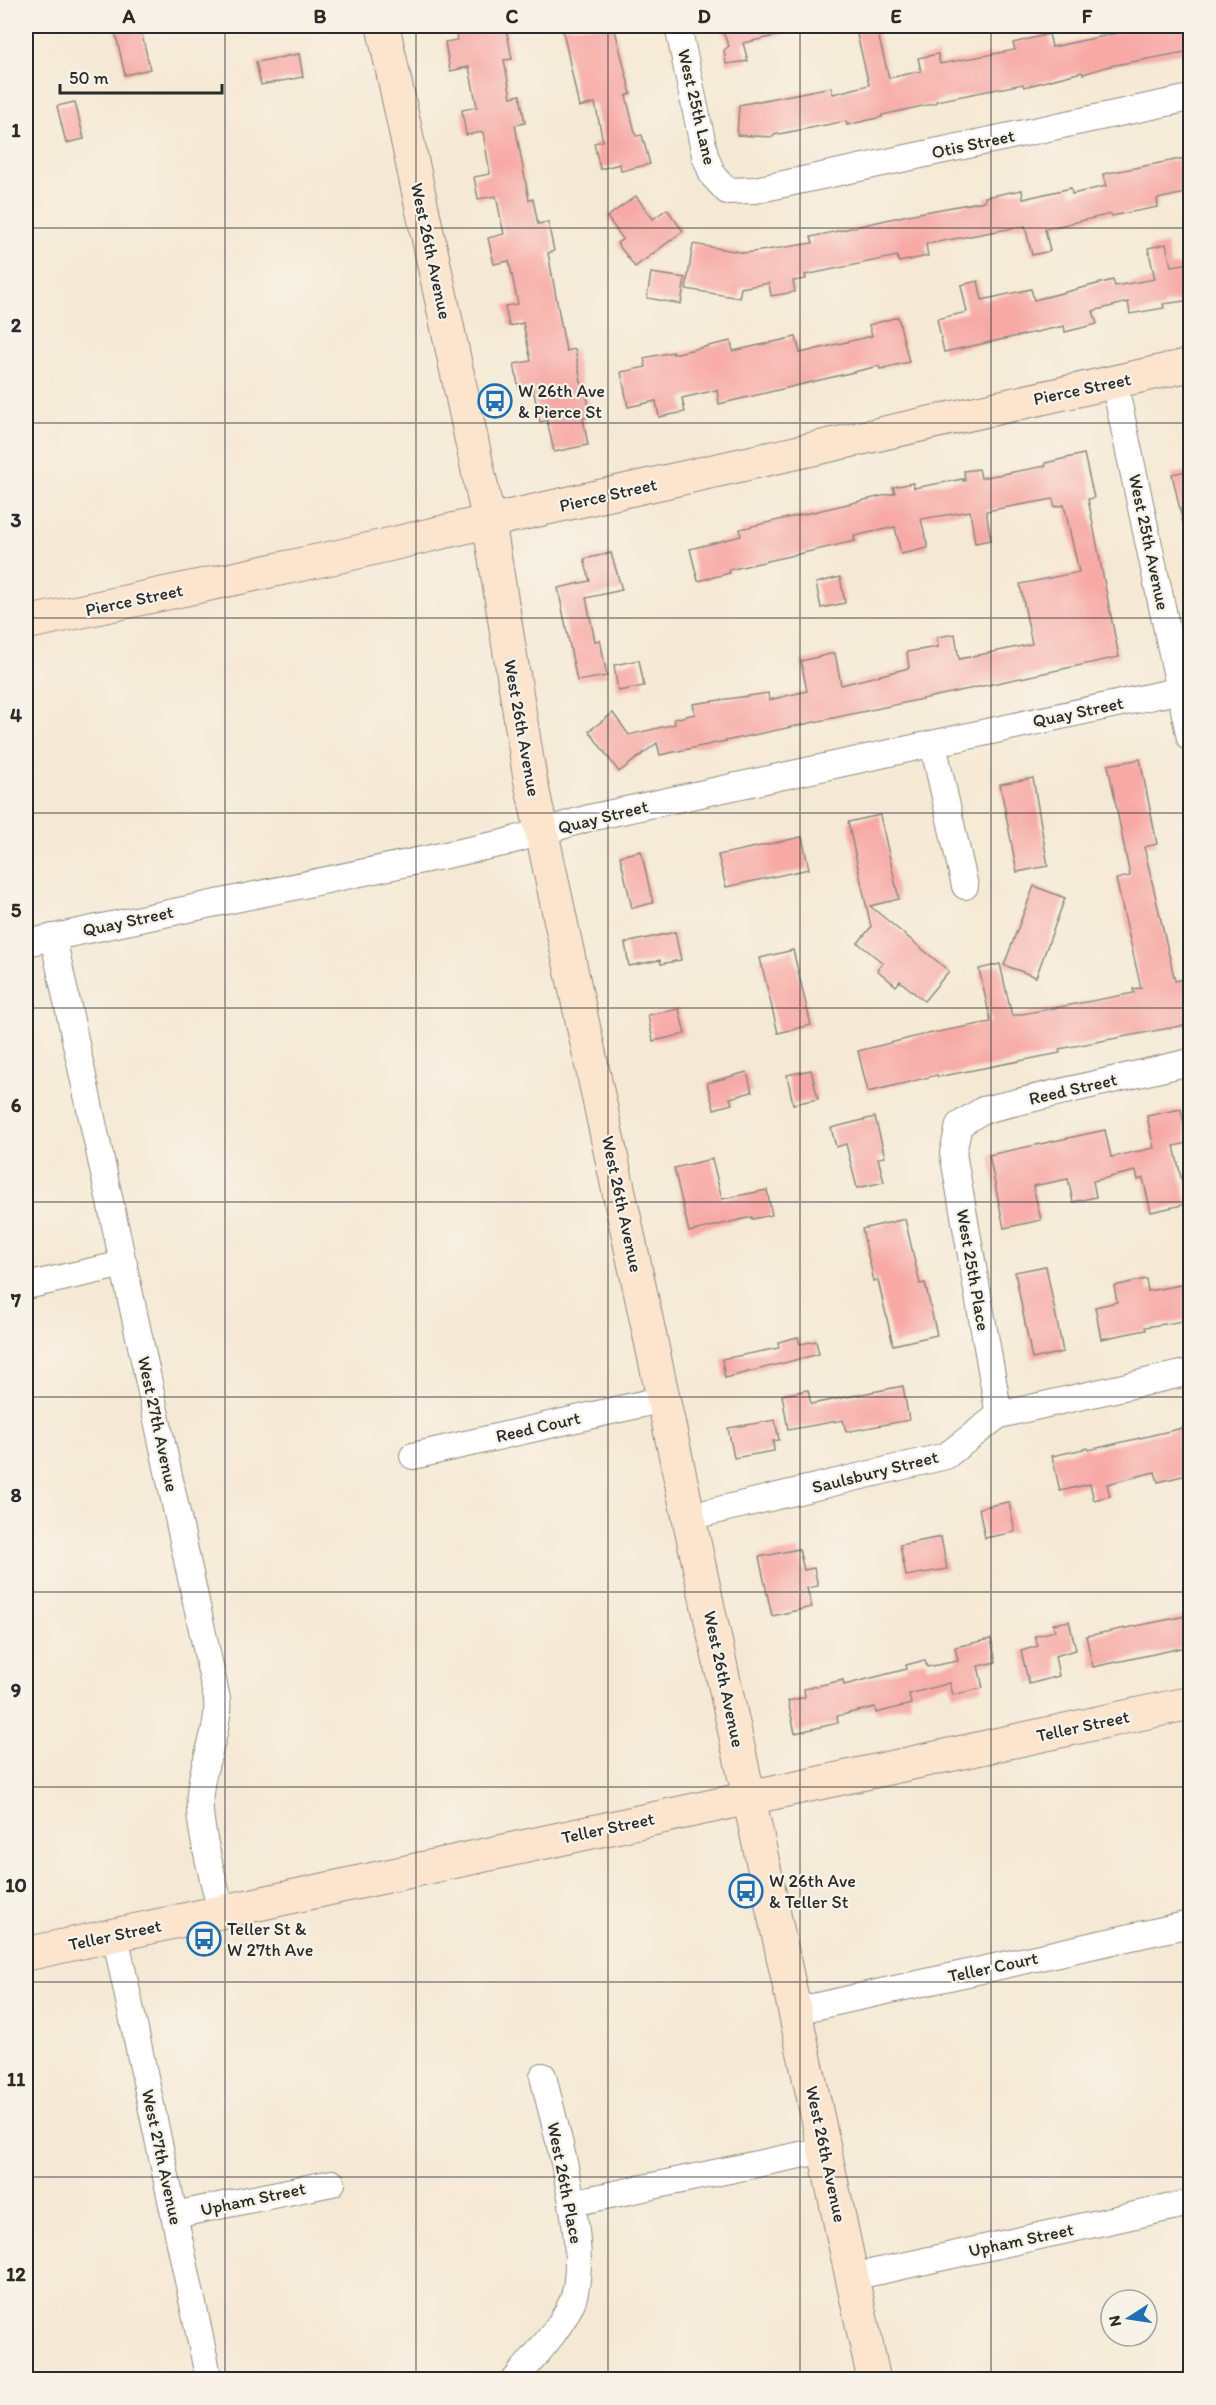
<svg xmlns="http://www.w3.org/2000/svg" width="1216" height="2405" font-family="Itim,sans-serif">
  <style>
    .building { fill: #f7a9a6 }
    .lines { fill: none; stroke-linecap: round; stroke-linejoin: round }
    .street-casing { stroke: #908a80; stroke-width: 28 }
    .secondary-casing { stroke: #908a80; stroke-width: 35 }
    .street { stroke: #fff; stroke-width: 26 }
    .secondary { stroke: #fce5cf; stroke-width: 33 }
    .grid { fill: none; stroke: #2b2b2b; stroke-width: 1.5; stroke-opacity: 0.55 }
    .labels { text-anchor: middle; stroke-width: 4.5; stroke-linejoin: round; paint-order: stroke }
    .street-label { font-size: 18px; fill: #2b2b2b; stroke: #f7f3e8 }
    .poi-label { font-size: 18px; fill: #2b2b2b; stroke: #f7f3e8; text-anchor: start }
    .neatline { fill: none; stroke: #2b2b2b; stroke-width: 2 }
    .grid-label { font-size: 20px; text-anchor: middle; font-weight: bold; fill: #2b2b2b }
  </style>
  <rect width="100%" height="100%" fill="#f7f3e8"/>
  <filter id="ink" filterUnits="userSpaceOnUse"><feTurbulence type="fractalNoise" baseFrequency=".0167" numOctaves="2"/><feDisplacementMap in="SourceGraphic" scale="12" xChannelSelector="R" yChannelSelector="G"/><feConvolveMatrix kernelMatrix="1 2 1 2 8 2 1 2 1" color-interpolation-filters="sRGB"/></filter>
  <filter id="wash" filterUnits="userSpaceOnUse"><feTurbulence type="fractalNoise" baseFrequency=".008" numOctaves="4" result="noise"/><feDisplacementMap in="SourceGraphic" scale="24" xChannelSelector="R" yChannelSelector="G"/><feGaussianBlur stdDeviation="1.35" result="paint"/><feColorMatrix in="noise" values="0 0 0 0 0 0 0 0 0 0 0 0 0 0 0 0 0 1.4 0 .05"/><feComposite in="paint" operator="in"/></filter>
  <g filter="url(#wash)">
    <rect width="100%" height="100%" fill="#f4e9d4"/>
    <g id="blocks">
      <!-- building -->
      <g class="building">
        <polygon points="114,26 140,26 150,69 125,75"/>
        <polygon points="455,26 495,26 496,30 506,28 512,59 504,60 511,97 520,95 525,123 515,125 529,200 533,199 538,224 548,222 554,251 548,253 566,351 575,349 583,392 586,392 591,416 583,418 588,445 554,452 547,420 540,422 533,388 519,390 514,364 531,361 523,323 509,326 505,306 518,304 509,261 494,264 488,238 504,234 496,196 478,199 474,177 490,174 483,132 466,135 462,110 477,107 469,67 450,71 445,42 457,40"/>
        <polygon points="562,26 614,26 631,94 626,96 636,136 642,135 650,164 621,171 620,164 600,169 594,143 603,141 595,103 579,107"/>
        <polygon points="720,26 788,26 789,33 743,43 748,61 726,64 724,50 729,46"/>
        <polygon points="855,26 876,26 889,78 921,71 918,58 938,54 940,64 1015,50 1013,43 1049,34 1052,47 1150,26 1191,26 1191,51 1110,66 1083,74 1082,72 1024,87 1023,84 936,101 936,103 882,115 882,117 847,125 846,121 774,135 773,137 737,135 739,105 831,87 833,94 869,85"/>
        <polygon points="299,54 303,77 261,85 256,62"/>
        <polygon points="75,102 84,139 66,143 57,106"/>
        <polygon points="1191,157 1191,192 1157,199 1158,207 1112,216 1111,214 1045,229 1050,251 1032,255 1025,226 926,244 928,256 899,262 897,256 805,275 806,279 793,281 795,292 771,296 769,283 741,288 739,298 686,289 693,244 746,253 813,243 811,237 908,215 985,201 985,197 1022,190 1023,199 1071,188 1072,194 1106,186 1103,174"/>
        <polygon points="636,196 653,219 667,209 683,231 635,267 617,243 623,239 607,217"/>
        <polygon points="1166,244 1171,266 1191,263 1191,300 1163,304 1164,308 1130,314 1128,302 1093,311 1097,324 1065,332 1064,326 944,352 937,319 967,312 961,285 978,281 982,300 1031,289 1034,300 1113,280 1115,286 1155,279 1148,248"/>
        <polygon points="651,273 685,278 681,304 647,298"/>
        <polygon points="898,317 909,362 880,369 879,366 719,404 717,390 682,398 685,412 659,417 656,401 628,407 621,372 646,367 644,358 673,352 673,354 731,341 733,351 796,337 800,353 872,336 869,325"/>
        <polygon points="1084,454 1094,498 1088,499 1119,657 660,755 657,743 619,772 589,731 613,713 629,735 675,724 674,719 695,714 693,704 768,693 769,700 807,691 801,661 835,653 841,685 909,668 907,652 938,647 937,637 955,634 959,659 1032,644 1020,584 1079,572 1064,505 1055,507 1053,499 986,511 991,540 975,543 970,511 921,519 928,548 901,554 895,527 854,536 855,541 729,570 730,573 698,581 690,549 741,536 740,529 895,493 893,487 913,483 914,488 963,479 963,481 965,481 964,471 979,469 981,478 1046,466 1045,463"/>
        <polygon points="1191,470 1191,522 1183,523 1172,474"/>
        <polygon points="611,553 622,590 586,598 595,641 600,640 607,676 577,681 558,588 590,581 584,559"/>
        <polygon points="840,577 845,603 821,608 816,583"/>
        <polygon points="639,660 644,686 618,691 614,665"/>
        <polygon points="1140,759 1157,844 1144,847 1175,981 1191,978 1191,1024 1059,1049 1060,1053 938,1077 937,1075 868,1092 858,1051 922,1035 991,1022 979,969 1000,964 1012,1016 1134,993 1133,989 1141,988 1116,879 1130,876 1108,765"/>
        <polygon points="1033,778 1048,866 1017,872 1000,784"/>
        <polygon points="880,815 899,899 870,906 949,971 924,1001 900,981 896,986 877,970 883,963 858,943 871,927 848,822"/>
        <polygon points="802,837 809,869 726,887 718,855"/>
        <polygon points="641,851 653,903 632,908 620,856"/>
        <polygon points="1034,886 1065,898 1036,977 1004,965"/>
        <polygon points="675,932 681,960 661,964 660,960 629,966 625,943"/>
        <polygon points="793,950 811,1025 778,1033 760,958"/>
        <polygon points="679,1009 685,1034 653,1041 648,1015"/>
        <polygon points="811,1070 818,1099 793,1104 787,1075"/>
        <polygon points="747,1072 752,1092 730,1098 732,1104 714,1109 707,1083"/>
        <polygon points="1181,1109 1188,1143 1174,1146 1187,1204 1151,1212 1143,1178 1138,1180 1136,1171 1093,1181 1096,1197 1073,1202 1068,1179 1033,1186 1041,1220 1004,1228 989,1155 1105,1130 1111,1157 1154,1148 1147,1116"/>
        <polygon points="875,1117 885,1157 878,1158 884,1182 857,1188 846,1144 836,1147 831,1128"/>
        <polygon points="712,1159 722,1199 767,1190 772,1215 752,1219 752,1217 689,1232 674,1168"/>
        <polygon points="905,1219 920,1284 925,1283 937,1335 893,1345 878,1280 874,1281 862,1229"/>
        <polygon points="1046,1266 1063,1352 1032,1359 1015,1272"/>
        <polygon points="1146,1279 1148,1291 1191,1283 1191,1320 1145,1327 1146,1330 1101,1339 1095,1307 1117,1302 1114,1286"/>
        <polygon points="798,1337 800,1344 816,1341 819,1354 725,1378 722,1359 779,1348 778,1342"/>
        <polygon points="903,1386 909,1420 846,1432 843,1420 788,1430 782,1395 808,1390 811,1404"/>
        <polygon points="775,1420 779,1440 773,1441 774,1451 734,1458 728,1428"/>
        <polygon points="1191,1426 1191,1474 1158,1482 1155,1472 1107,1484 1110,1496 1094,1500 1090,1484 1060,1491 1052,1456 1088,1448 1089,1450"/>
        <polygon points="1009,1502 1015,1532 985,1538 979,1508"/>
        <polygon points="941,1537 947,1569 906,1576 900,1545"/>
        <polygon points="799,1549 804,1570 814,1568 818,1586 807,1588 812,1607 772,1616 759,1557"/>
        <polygon points="1191,1615 1191,1646 1093,1667 1086,1636"/>
        <polygon points="1069,1621 1076,1650 1055,1656 1059,1676 1029,1684 1021,1651 1038,1646 1035,1636 1055,1631 1053,1624"/>
        <polygon points="991,1639 996,1662 978,1666 983,1688 953,1695 950,1683 909,1694 911,1704 876,1713 875,1707 837,1716 838,1723 795,1733 788,1701 805,1697 804,1689 843,1680 844,1685 907,1669 906,1665 925,1660 927,1667 958,1661 955,1647"/>
      </g>
    </g>
  </g>
  <g filter="url(#ink)">
    <use href="#blocks" fill-opacity="0" stroke="#908a80" stroke-width="1.5"/>
    <g class="lines">
      <!-- street casing -->
      <g class="street-casing">
        <g id="street">
          <polyline points="678,26 705,155 713,176 727,191 755,190 1190,98"/>
          <polyline points="1114,381 1190,738"/>
          <polyline points="933,744 965,886"/>
          <path d="M53,937l164,762c3,34 -15,62 -17,95 -3,31 14,86 21,118"/>
          <polyline points="26,943 503,843 589,818 1181,690"/>
          <polyline points="26,1286 124,1264"/>
          <polyline points="999,1415 953,1153 959,1125 983,1110 1190,1062"/>
          <polyline points="413,1456 664,1399"/>
          <polyline points="689,1517 946,1456 999,1415 1190,1372"/>
          <polyline points="115,1935 209,2380"/>
          <polyline points="795,2011 1190,1924"/>
          <polyline points="572,2203 824,2150"/>
          <polyline points="174,2215 332,2183"/>
          <polyline points="852,2277 1190,2203"/>
          <path d="M515,2380c19,-24 45,-50 57,-78 20,-52 -16,-170 -29,-226"/>
        </g>
      </g>
      <!-- secondary casing -->
      <g class="secondary-casing">
        <g id="secondary">
          <polyline points="383,26 489,522 530,778 874,2380"/>
          <polyline points="26,623 336,557 516,515 1190,365"/>
          <polyline points="26,1954 1190,1703"/>
        </g>
      </g>
      <!-- street -->
      <use href="#street" class="street"/>
      <!-- secondary -->
      <use href="#secondary" class="secondary"/>
    </g>
  </g>
  <!-- grid -->
  <path class="grid" d="M225,26v2354M416,26v2354M608,26v2354M800,26v2354M991,26v2354M26,228h1164M26,423h1164M26,618h1164M26,813h1164M26,1008h1164M26,1202h1164M26,1397h1164M26,1592h1164M26,1787h1164M26,1982h1164M26,2177h1164"/>
  <!-- icons -->
  <defs>
    <g id="bus-ring" transform="scale(1.725)"><circle r="9.5" fill="#f7f3e8" stroke="#1f6fb2" stroke-width="1.5"/><path d="M-5-6H5V4H4V6H2V4H-2V6H-4V4H-5ZM-3.5-4V0h7V-4ZM-3.5 1.2v1.5H-2V1.2ZM2 1.2v1.5H3.5V1.2Z" fill="#1f6fb2"/></g>
  </defs>
  <g fill-rule="evenodd">
    <use href="#bus-ring" x="495" y="401"/>
    <use href="#bus-ring" x="746" y="1891"/>
    <use href="#bus-ring" x="204" y="1939"/>
  </g>
  <g class="labels">
    <!-- street labels -->
    <g class="street-label">
      <text transform="translate(697 107) rotate(77)" y="6">West 25th Lane</text>
      <text transform="translate(973 144) rotate(-12)" y="6">Otis Street</text>
      <text transform="translate(431 251) rotate(78)" y="6">West 26th Avenue</text>
      <text transform="translate(1082 389) rotate(-12)" y="6">Pierce Street</text>
      <text transform="translate(608 495) rotate(-13)" y="6">Pierce Street</text>
      <text transform="translate(1149 542) rotate(78)" y="6">West 25th Avenue</text>
      <text transform="translate(134 600) rotate(-12)" y="6">Pierce Street</text>
      <text transform="translate(1078 712) rotate(-12)" y="6">Quay Street</text>
      <text transform="translate(522 728) rotate(80)" y="6">West 26th Avenue</text>
      <text transform="translate(603 817) rotate(-14)" y="6">Quay Street</text>
      <text transform="translate(128 921) rotate(-12)" y="6">Quay Street</text>
      <text transform="translate(1073 1089) rotate(-13)" y="6">Reed Street</text>
      <text transform="translate(622 1204) rotate(78)" y="6">West 26th Avenue</text>
      <text transform="translate(973 1270) rotate(80)" y="6">West 25th Place</text>
      <text transform="translate(158 1424) rotate(78)" y="6">West 27th Avenue</text>
      <text transform="translate(538 1427) rotate(-13)" y="6">Reed Court</text>
      <text transform="translate(875 1472) rotate(-14)" y="6">Saulsbury Street</text>
      <text transform="translate(724 1679) rotate(78)" y="6">West 26th Avenue</text>
      <text transform="translate(1083 1726) rotate(-12)" y="6">Teller Street</text>
      <text transform="translate(608 1828) rotate(-12)" y="6">Teller Street</text>
      <text transform="translate(115 1935) rotate(-12)" y="6">Teller Street</text>
      <text transform="translate(993 1967) rotate(-12)" y="6">Teller Court</text>
      <text transform="translate(826 2154) rotate(78)" y="6">West 26th Avenue</text>
      <text transform="translate(162 2157) rotate(78)" y="6">West 27th Avenue</text>
      <text transform="translate(565 2183) rotate(79)" y="6">West 26th Place</text>
      <text transform="translate(253 2199) rotate(-12)" y="6">Upham Street</text>
      <text transform="translate(1021 2240) rotate(-12)" y="6">Upham Street</text>
    </g>
    <!-- poi labels -->
    <g class="poi-label">
      <text x="518" y="397">W 26th Ave<tspan x="518" dy="21">&amp; Pierce St</tspan></text>
      <text x="769" y="1887">W 26th Ave<tspan x="769" dy="21">&amp; Teller St</tspan></text>
      <text x="227" y="1935">Teller St &amp;<tspan x="227" dy="21">W 27th Ave</tspan></text>
    </g>
  </g>
  <!-- margin -->
  <rect width="1216" height="2405" fill="none" stroke="#f7f3e8" stroke-width="66"/>
  <!-- north arrow -->
  <g transform="translate(1129 2318) rotate(258)"><circle r="28" fill="#f7f3e8" stroke="#a5a39c" stroke-width="1.5"/>
  <path d="M0-4.5L10 22L0 15L-10 22Z" fill="#1f6fb2"/>
  <text y="-9" font-size="16" font-weight="bold" text-anchor="middle" fill="#2b2b2b">N</text>
  </g>
  <!-- scale -->
  <path d="M60 84v9h162v-9" fill="none" stroke="#2b2b2b" stroke-width="3"/>
  <text x="69" y="84" font-size="18" fill="#2b2b2b" stroke="#f7f3e8" stroke-width="4.5" paint-order="stroke">50 m</text>
  <rect x="33" y="33" width="1150" height="2339" class="neatline"/>
  <g class="grid-label">
    <text x="129" y="23">A</text>
    <text x="320" y="23">B</text>
    <text x="512" y="23">C</text>
    <text x="704" y="23">D</text>
    <text x="896" y="23">E</text>
    <text x="1087" y="23">F</text>
    <text x="16" y="137">1</text>
    <text x="16" y="332">2</text>
    <text x="16" y="527">3</text>
    <text x="16" y="722">4</text>
    <text x="16" y="917">5</text>
    <text x="16" y="1112">6</text>
    <text x="16" y="1307">7</text>
    <text x="16" y="1502">8</text>
    <text x="16" y="1697">9</text>
    <text x="16" y="1892">10</text>
    <text x="16" y="2086">11</text>
    <text x="16" y="2281">12</text>
  </g>
</svg>
